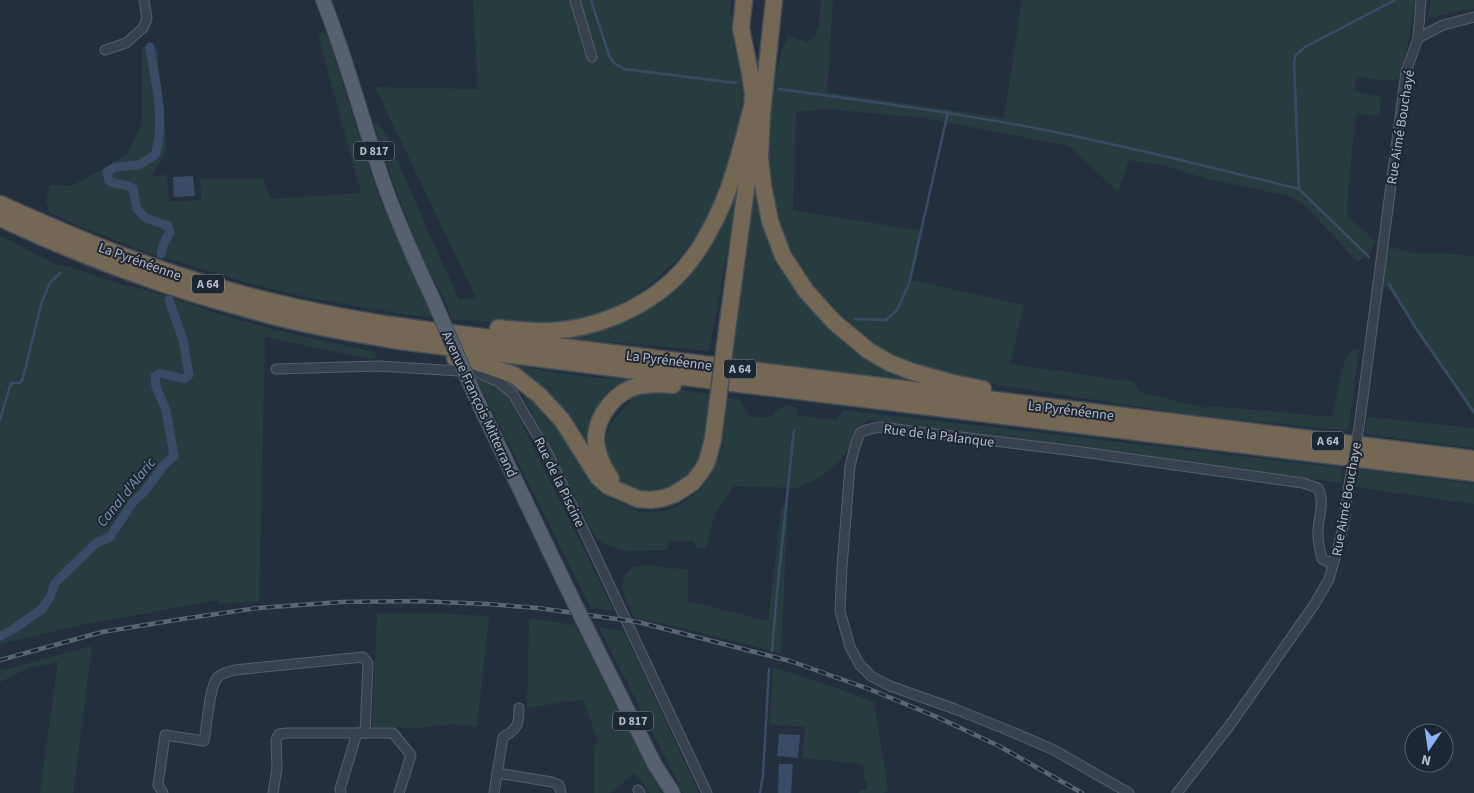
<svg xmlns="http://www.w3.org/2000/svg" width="1474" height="793" font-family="'Source Sans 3',sans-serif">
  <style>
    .green { fill: #263c3f }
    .water { fill: #394c67 }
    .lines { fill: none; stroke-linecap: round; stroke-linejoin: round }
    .stream { stroke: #394c67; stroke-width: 2.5 }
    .canal { stroke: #394c67; stroke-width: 9 }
    .minor-casing { stroke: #565f6c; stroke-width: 11 }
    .primary-casing { stroke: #414a57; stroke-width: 16 }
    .motorway-casing { stroke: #434c59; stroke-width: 19 }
    .minor { stroke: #38414e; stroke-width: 9 }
    .primary { stroke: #56606e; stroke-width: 14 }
    .motorway { stroke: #746855; stroke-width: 16 }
    .rail-casing { stroke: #5a6575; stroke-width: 4.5 }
    .rail { stroke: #1d2633; stroke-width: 2.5; stroke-dasharray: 8; stroke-linecap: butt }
    .minor-bridge-casing { stroke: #565f6c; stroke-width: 11; stroke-linecap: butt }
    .primary-bridge-casing { stroke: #414a57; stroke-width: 16; stroke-linecap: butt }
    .motorway-bridge-casing { stroke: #434c59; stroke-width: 19; stroke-linecap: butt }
    .minor-bridge { stroke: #38414e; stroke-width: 9 }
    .primary-bridge { stroke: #56606e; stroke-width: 14 }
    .motorway-bridge { stroke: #746855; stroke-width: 16 }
    .labels { text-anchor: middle; stroke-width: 4; stroke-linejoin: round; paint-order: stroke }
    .shield { fill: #1d2633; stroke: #878f9c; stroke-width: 1 }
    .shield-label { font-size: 12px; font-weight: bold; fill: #b4bcc9 }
    .street-label { font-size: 14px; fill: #b4bcc9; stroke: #1d2633 }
    .water-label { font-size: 15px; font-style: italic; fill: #7c92b1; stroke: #1d2633 }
  </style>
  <rect width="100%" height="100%" fill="#242f3e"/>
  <!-- green -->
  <g class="green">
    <polygon points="473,0 731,0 730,11 742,73 743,108 729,165 701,229 678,259 651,284 615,308 568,322 528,325 452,319 444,299 422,258 393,183 374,124 378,122 386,135 445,269 459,299 476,298 375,87 478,89"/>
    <polygon points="821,0 833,0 827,92 1004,118 1022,0 1415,0 1411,31 1399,79 1384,81 1357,77 1354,91 1381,97 1379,116 1356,113 1348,191 1347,216 1376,241 1370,253 1358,262 1304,205 1289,196 1208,179 1164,166 1129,160 1118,192 1069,146 924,118 826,109 796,112 793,210 923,231 912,280 1024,305 1010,364 1134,382 1140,392 1206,408 1212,406 1332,417 1344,362 1352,350 1359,349 1348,431 1186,414 953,378 891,357 864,340 845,324 815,290 791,256 776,218 767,174 770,102 781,53 788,36 808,42 815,37 819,25"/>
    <polygon points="1431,0 1474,0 1474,8 1428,18"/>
    <polygon points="322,33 327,34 377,192 433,317 408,315 315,299 255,285 143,251 70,222 49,212 46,201 50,185 71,186 99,171 127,154 142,124 142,47 158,48 159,73 165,122 166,151 152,176 167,175 169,202 201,200 200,179 263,178 271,199 361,193 318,35"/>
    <polygon points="736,182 740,183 709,351 623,343 563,339 562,334 634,318 660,302 687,280 708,253"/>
    <polygon points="755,187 759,187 805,295 929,385 731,359 747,233"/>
    <polygon points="0,235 54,264 68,267 120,284 151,291 231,318 297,335 375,352 376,358 369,359 265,337 259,601 219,604 218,600 76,626 0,644"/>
    <polygon points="1387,246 1413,253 1450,254 1474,256 1474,416 1387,286 1382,290"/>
    <polygon points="499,361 546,371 598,378 639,379 627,385 591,444 584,447 510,369"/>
    <path d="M477,380c15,-1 24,11 34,21l103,210 -23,-3z"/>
    <polygon points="665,388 711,394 708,422 703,447 692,471 681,483 665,491 648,491 634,488 623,483 612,473 603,448 606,436 614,419 636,395 644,391"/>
    <path d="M521,392l7,2 29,30 27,47 24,27 32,14 25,-1 15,-6 23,-18 10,-15 14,-74 14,2c5,18 13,18 30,17l6,-7 9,-5 10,2 1,8 40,5 6,-10 499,58 -1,15 -473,-63 -14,13 -5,15 -10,14 -20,16 -22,10 -63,-2 -19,28 -9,35 -9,-1 -4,-7h-24l-2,9 -44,1 -18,-7 -9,-6z"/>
    <polygon points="1367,417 1474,428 1474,448 1365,434"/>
    <polygon points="1359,469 1474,484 1474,504 1355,487"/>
    <polygon points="788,503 781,653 690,630 633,617 622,590 624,576 633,567 646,565 688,570 688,601 768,621 782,506"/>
    <polygon points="431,613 489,616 477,727 450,724 418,728 372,727 377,614"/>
    <polygon points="529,618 575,625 646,764 662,793 650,793 635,773 610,793 594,793 594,746 598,742 583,699 527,708"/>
    <polygon points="599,627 624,631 699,793 683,793"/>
    <polygon points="92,646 73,793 40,793 58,662 28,668 0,682 0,671"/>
    <polygon points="773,667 825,684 874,702 888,789 883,793 859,793 859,790 867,790 867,782 865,782 863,764 802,758 805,727 770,724"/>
  </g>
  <!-- water -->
  <g class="water">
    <polygon points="193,176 195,196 174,197 173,177"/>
    <polygon points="779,734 800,735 798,758 777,756"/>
    <polygon points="779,764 793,764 791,793 778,793"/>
  </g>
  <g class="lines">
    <!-- stream -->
    <g class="stream">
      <polyline points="591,0 609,55 614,63 624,69 736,83"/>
      <path d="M779,89c89,12 178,24 266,41 85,17 170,38 254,59"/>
      <polyline points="1299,189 1294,62 1296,55 1305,47 1395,0"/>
      <polyline points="1299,189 1369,257"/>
      <polyline points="1389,284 1417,330 1474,412"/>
      <polyline points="855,319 886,320 897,310 909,284 948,112"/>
      <polyline points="0,420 10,386 12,383 20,383 23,378 42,301 50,283 60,273"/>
      <polyline points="772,651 776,603 794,430"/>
      <polyline points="760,793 763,775 769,669"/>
    </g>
    <!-- canal -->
    <g class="canal">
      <path d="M150,47c5,35 16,74 5,108l-16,10 -24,2 -8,5 2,9c11,6 13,1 24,7l4,21 9,9 22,8 2,6 -7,13 -2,9"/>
      <polyline points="0,636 12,630 42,609 50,597 55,583 96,543 110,537 133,502 144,492 163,466 174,456 166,410 156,387 155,376 160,373 184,379 189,375 183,340 169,300"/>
    </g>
    <!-- minor casing -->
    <g class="minor-casing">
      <g id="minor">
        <polyline points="575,0 592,57"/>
        <polyline points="1418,38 1421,0"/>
        <polyline points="105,50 126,43 143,28 147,19 144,0"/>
        <polyline points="276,369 378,366 475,372 499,382 513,394 548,454 707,793"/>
        <polyline points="1359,427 1406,72 1418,38 1443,25 1474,17"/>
        <polyline points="497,773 552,782 559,785 561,793"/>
        <polyline points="638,790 640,793"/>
        <path d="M163,793l-5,-8 7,-50 39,6c3,-15 5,-52 13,-63 4,-5 12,-6 18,-8l128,-13 5,6 -3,70"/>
        <polyline points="273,793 277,768 276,740 279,734 286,733 393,733 411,755 399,793"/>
        <polyline points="341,793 340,789 357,733"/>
        <path d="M494,793l9,-56c15,-8 16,-13 16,-29"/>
        <path d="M1129,793l-75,-43 -44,-19 -55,-22 -65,-23 -19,-10 -11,-11 -10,-18 -10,-36 2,-44 8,-101 5,-20 5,-13 6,-3 14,-3 195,24 228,32 15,5c8,16 -1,30 0,47 0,8 2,16 4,24l11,5"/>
        <polyline points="1177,793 1230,725 1314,605 1329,579 1339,544 1344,522 1348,491"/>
      </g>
    </g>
    <!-- primary casing -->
    <g class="primary-casing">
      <g id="primary">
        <path d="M323,0c24,60 40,123 61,184 14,39 31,77 49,115"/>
        <polyline points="476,398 569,592"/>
        <polyline points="596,647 655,765 673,793"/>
      </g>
    </g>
    <!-- motorway casing -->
    <g class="motorway-casing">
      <g id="motorway">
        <polyline points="744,0 741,28 750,73 753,94 752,114"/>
        <polyline points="774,0 762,113 760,157 763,185 770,221 783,256 806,291 834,322 869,351 890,363 913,372 953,383 983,389"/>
        <path d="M0,204c43,19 85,38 129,54 96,36 196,59 298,72l1047,129"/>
        <path d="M0,218c83,39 169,71 258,94 46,13 94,21 142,29l348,44 726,88"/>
        <path d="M498,328c17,2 35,4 53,3 43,-2 89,-21 121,-50 16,-15 30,-35 40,-55 20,-37 29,-78 40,-119"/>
        <polyline points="725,345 752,144"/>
        <polyline points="455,358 473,361 514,375 539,395 562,420 598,477 608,486 638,499 651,500 664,498 675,494 693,482 701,472 707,462 713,439 716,415"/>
        <path d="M611,479c-8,-11 -16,-29 -15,-43 2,-23 21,-45 42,-50 12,-3 24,-2 35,-1"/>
      </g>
    </g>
    <!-- minor -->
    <use href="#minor" class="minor"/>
    <!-- primary -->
    <use href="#primary" class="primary"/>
    <!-- motorway -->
    <use href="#motorway" class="motorway"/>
    <!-- rail casing -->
    <g class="rail-casing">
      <polyline id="rail" points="0,660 102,632 182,619 258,608 341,602 416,601 487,604 538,608 638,622 790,661 869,689 937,717 999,746 1082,793"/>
    </g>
    <!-- rail -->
    <use href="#rail" class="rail"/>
    <!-- minor-bridge casing -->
    <g class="minor-bridge-casing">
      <polyline id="minor-bridge" points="1348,491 1359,427"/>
    </g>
    <!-- primary-bridge casing -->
    <g class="primary-bridge-casing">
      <g id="primary-bridge">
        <polyline points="433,299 476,398"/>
        <polyline points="569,592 596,647"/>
      </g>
    </g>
    <!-- motorway-bridge casing -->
    <g class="motorway-bridge-casing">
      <polyline id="motorway-bridge" points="716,415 725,345"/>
    </g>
    <!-- minor-bridge -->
    <use href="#minor-bridge" class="minor-bridge"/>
    <!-- primary-bridge -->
    <use href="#primary-bridge" class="primary-bridge"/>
    <!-- motorway-bridge -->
    <use href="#motorway-bridge" class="motorway-bridge"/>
  </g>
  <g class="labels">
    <!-- shield labels -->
    <g class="shield">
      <rect x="354" y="141.5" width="40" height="19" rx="4"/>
      <rect x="192" y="274.5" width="32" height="19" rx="4"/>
      <rect x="724" y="359.5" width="32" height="19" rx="4"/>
      <rect x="1312" y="431.5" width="32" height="19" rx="4"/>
      <rect x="613" y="711.5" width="40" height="19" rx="4"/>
    </g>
    <g class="shield-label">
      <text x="374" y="155">D 817</text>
      <text x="208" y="288">A 64</text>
      <text x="740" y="373">A 64</text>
      <text x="1328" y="445">A 64</text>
      <text x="633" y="725">D 817</text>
    </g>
    <!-- street labels -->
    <g class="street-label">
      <text transform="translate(1400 127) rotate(-81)" y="5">Rue Aimé Bouchayé</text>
      <text transform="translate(140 261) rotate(20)" y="5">La Pyrénéenne</text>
      <text transform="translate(669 360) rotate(7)" y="5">La Pyrénéenne</text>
      <text transform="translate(480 404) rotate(65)" y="5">Avenue François Mitterrand</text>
      <text transform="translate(1071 410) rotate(7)" y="5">La Pyrénéenne</text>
      <text transform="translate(939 435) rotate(7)" y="5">Rue de la Palanque</text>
      <text transform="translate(560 482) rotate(64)" y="5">Rue de la Piscine</text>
      <text transform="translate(1346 499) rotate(-80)" y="5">Rue Aimé Bouchaye</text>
    </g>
    <!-- water labels -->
    <g class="water-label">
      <text transform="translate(126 492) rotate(-51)" y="5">Canal d'Alaric</text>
    </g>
  </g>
  <!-- north arrow -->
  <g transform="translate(1429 748) rotate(193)"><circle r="24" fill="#1d2633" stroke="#59626f"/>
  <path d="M0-4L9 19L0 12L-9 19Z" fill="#8ab4f8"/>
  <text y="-8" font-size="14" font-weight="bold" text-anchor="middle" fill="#b4bcc9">N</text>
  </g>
</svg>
